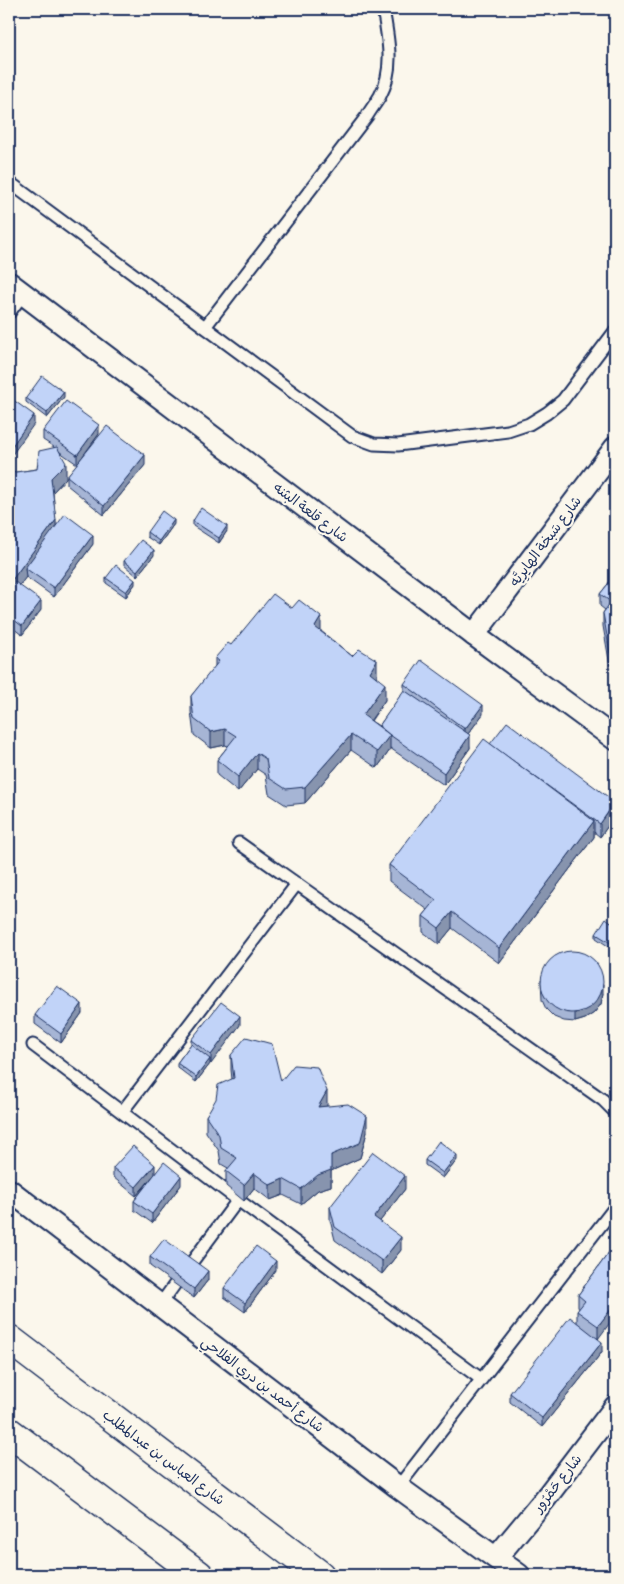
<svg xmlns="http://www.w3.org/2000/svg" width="624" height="1584" font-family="Pangolin,'Playpen Sans Arabic',sans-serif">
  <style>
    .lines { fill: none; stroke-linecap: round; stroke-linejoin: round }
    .service-casing { stroke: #1b2f5e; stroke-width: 15 }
    .minor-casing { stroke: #1b2f5e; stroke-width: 25 }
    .tertiary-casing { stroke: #1b2f5e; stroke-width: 31 }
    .service { stroke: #fbf7ec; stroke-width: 11 }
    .minor { stroke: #fbf7ec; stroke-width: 21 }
    .tertiary { stroke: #fbf7ec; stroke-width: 28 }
    .wall { fill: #a6b5d5; stroke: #1b2f5e }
    .shaded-wall { fill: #8794ae; stroke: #1b2f5e }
    .building { fill: #c1d3f8; stroke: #1b2f5e }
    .labels { text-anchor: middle; stroke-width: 4.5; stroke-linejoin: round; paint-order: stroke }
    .street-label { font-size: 14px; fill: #1b2f5e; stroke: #fbf7ec }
  </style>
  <rect width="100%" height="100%" fill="#fbf7ec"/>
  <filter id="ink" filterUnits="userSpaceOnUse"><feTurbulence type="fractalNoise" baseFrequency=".02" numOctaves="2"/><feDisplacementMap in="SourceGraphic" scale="10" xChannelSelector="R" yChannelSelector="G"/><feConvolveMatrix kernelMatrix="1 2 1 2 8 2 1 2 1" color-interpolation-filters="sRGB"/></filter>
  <g filter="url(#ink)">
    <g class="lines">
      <!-- service casing -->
      <g class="service-casing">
        <g id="service">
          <polyline points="9,182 352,436 374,444 398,445 508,431 529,424 547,413 563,400 615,331"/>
          <polyline points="9,313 23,294"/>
          <path d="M205,327l162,-211c4,-7 9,-13 13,-20 15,-27 8,-58 3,-87"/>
          <polyline points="239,843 603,1100 615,1112"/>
          <polyline points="33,1045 238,1200 481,1379"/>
          <polyline points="122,1112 296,885"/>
          <polyline points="189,1266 238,1200"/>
          <polyline points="160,1305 175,1284"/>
          <polyline points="398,1487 615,1207"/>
        </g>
      </g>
      <!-- minor casing -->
      <g class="minor-casing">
        <g id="minor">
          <polyline points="9,283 474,635 615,739"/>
          <polyline points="474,635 615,448"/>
          <polyline points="9,1190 398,1487 519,1575"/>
          <polyline points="496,1558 545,1499 615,1407"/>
        </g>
      </g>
      <!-- tertiary casing -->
      <g class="tertiary-casing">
        <g id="tertiary">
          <polyline points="9,1339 320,1575"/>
          <polyline points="9,1432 199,1575"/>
        </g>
      </g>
      <!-- service -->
      <use href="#service" class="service"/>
      <!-- minor -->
      <use href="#minor" class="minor"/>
      <!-- tertiary -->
      <use href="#tertiary" class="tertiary"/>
    </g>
    <!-- wall -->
    <g class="wall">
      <polygon points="64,397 47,418 26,402 26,398"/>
      <polygon points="43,431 99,434 83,456 145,465 104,515 67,485 67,476 77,464 60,452 66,478 53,492 56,526 93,544 54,597 26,577 19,585 41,610 22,635 9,625 9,473 37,469 54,447 43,440"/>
      <polygon points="193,521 227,531 219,543 193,526"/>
      <polygon points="174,524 159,545 147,537 147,532"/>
      <polygon points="154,555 137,576 124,565 124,561"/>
      <polygon points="615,575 615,670 610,666 603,626 603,613 605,610 600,606 600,594"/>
      <polygon points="106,578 135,584 126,597 106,583"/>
      <polygon points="321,631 377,676 376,677 385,700 371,721 379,726 404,691 404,684 483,714 468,734 470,748 444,785 390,748 390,750 377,768 351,750 305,803 286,805 269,794 266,775 257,769 238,792 217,775 217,760 228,746 225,745 211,748 194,735 191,712 191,696 215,667 215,658 231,645"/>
      <polygon points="490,744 615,802 615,816 600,837 594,832 594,837 499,963 452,928 439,944 423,932 423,916 428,910 389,881 389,865"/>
      <polygon points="615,925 614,950 596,938 596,934"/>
      <polygon points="541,979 603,993 601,1004 594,1013 585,1019 575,1022 564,1021 554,1017 546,1009 542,1000"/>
      <polygon points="82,1013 61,1043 35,1024 35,1015"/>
      <polygon points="240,1025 196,1082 177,1067 177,1063 191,1044 191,1040"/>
      <polygon points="231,1055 281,1081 327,1106 367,1132 360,1158 331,1171 331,1186 318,1190 301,1204 283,1195 270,1200 254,1188 244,1201 226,1186 226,1171 228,1168 221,1164 219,1151 206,1132 206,1116 232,1079 231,1070"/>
      <polygon points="425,1160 457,1160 443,1178 425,1165"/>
      <polygon points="113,1168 155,1173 181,1185 152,1223 134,1210 134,1201 153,1176 136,1196 113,1177"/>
      <polygon points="405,1189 380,1221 401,1250 382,1274 335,1240 330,1220 330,1207"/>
      <polygon points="615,1244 598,1339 602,1352 542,1427 510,1402 510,1393 577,1323 577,1311 579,1309 578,1307 578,1295"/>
      <polygon points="150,1257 208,1280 194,1298 150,1266"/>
      <polygon points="276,1270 245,1312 224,1297 224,1288"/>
    </g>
    <!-- shaded-wall -->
    <g class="shaded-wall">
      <polygon points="11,346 11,355 9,359 9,350"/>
      <polygon points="64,392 64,397 47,418 47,413"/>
      <polygon points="34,415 34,424 9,459 9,450"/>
      <polygon points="99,425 99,434 77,464 77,455"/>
      <polygon points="145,455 145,465 104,515 104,506"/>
      <polygon points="66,463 66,478 51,494 51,478"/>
      <polygon points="56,520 56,535 25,568 26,577 9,600 9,584"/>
      <polygon points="174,520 174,524 159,545 159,541"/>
      <polygon points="227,526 227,531 219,543 219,538"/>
      <polygon points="93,535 93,544 54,597 54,588"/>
      <polygon points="154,550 154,555 137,576 137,571"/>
      <polygon points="135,580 135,584 126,597 126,592"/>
      <polygon points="41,601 41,610 22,635 22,626"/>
      <polygon points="321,617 321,633 315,627"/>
      <polygon points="12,645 12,654 9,658 9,649"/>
      <polygon points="377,660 377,676 370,688 370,672"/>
      <polygon points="385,684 385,700 363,731 363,715"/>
      <polygon points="483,705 483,714 465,738 465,729"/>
      <polygon points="225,729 225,745 211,748 211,732"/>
      <polygon points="351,735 351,750 305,803 305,787"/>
      <polygon points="390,735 390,750 377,768 377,752"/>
      <polygon points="470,735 470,748 444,785 444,773"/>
      <polygon points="257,753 257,769 238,792 238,777"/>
      <polygon points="615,803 615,816 600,837 600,824"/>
      <polygon points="594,821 594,837 499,963 499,948"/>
      <polygon points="452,912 452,928 439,944 439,928"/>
      <polygon points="603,984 603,993 601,1004 594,1013 585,1019 575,1022 575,1013"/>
      <polygon points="82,1004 82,1013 61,1043 61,1034"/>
      <polygon points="240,1016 240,1025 211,1064 211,1055"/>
      <polygon points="210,1059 210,1064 196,1082 196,1077"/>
      <polygon points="327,1091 327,1107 318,1107"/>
      <polygon points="367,1116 367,1132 360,1158 331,1171 331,1186 318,1190 301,1204 301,1189"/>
      <polygon points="457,1155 457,1160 443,1178 443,1173"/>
      <polygon points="155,1165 155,1174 136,1196 136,1187"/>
      <polygon points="254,1173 254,1188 244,1201 244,1185"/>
      <polygon points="181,1176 181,1185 152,1223 152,1214"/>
      <polygon points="405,1176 405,1189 374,1229 374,1217"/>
      <polygon points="283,1179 283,1195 270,1200 270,1185"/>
      <polygon points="401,1237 401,1250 382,1274 382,1261"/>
      <polygon points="276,1261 276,1270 245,1312 245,1303"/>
      <polygon points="208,1271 208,1280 194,1298 194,1289"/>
      <polygon points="615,1304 615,1316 598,1339 598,1326"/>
      <polygon points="602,1342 602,1352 542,1427 542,1418"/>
    </g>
    <!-- building -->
    <g class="building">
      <polygon points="42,376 64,392 47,413 26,398"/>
      <polygon points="9,397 34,415 9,450"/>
      <polygon points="66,401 99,425 77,455 43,431"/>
      <polygon points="107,426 145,455 104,506 67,476"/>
      <polygon points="57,447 66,463 51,478 56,520 9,584 9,473 37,469 39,451"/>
      <polygon points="201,508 227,526 219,538 193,521"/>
      <polygon points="162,511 174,520 159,541 147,532"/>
      <polygon points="65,514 93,535 54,588 25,568"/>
      <polygon points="141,540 154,550 137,571 124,561"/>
      <polygon points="116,565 135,580 126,592 106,578"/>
      <polygon points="615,575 615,658 610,653 603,613 611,602 600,594"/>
      <polygon points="15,582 41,601 22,626 9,616 9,591"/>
      <polygon points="273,594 292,608 299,600 321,617 315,627 352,656 359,649 377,660 370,672 385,684 363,715 390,735 377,752 351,735 305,787 286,789 269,778 266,759 257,753 238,777 217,760 236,736 225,729 211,732 194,719 191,696 219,661 215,658 228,643 231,645"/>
      <polygon points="9,642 12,645 9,649"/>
      <polygon points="421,660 483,705 465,729 404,684"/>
      <polygon points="404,690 470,735 444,773 390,735 379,726"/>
      <polygon points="507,722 615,802 600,824 490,744"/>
      <polygon points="484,739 594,821 499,948 452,912 439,928 423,916 436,900 389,865"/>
      <polygon points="606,918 615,925 615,944 614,945 596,934"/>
      <circle cx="572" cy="982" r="31"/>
      <polygon points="57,986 82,1004 61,1034 35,1015"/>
      <polygon points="221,1002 240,1016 211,1055 191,1040"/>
      <polygon points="246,1037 272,1044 281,1081 294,1065 317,1067 327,1091 318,1107 348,1104 367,1116 360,1143 331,1155 331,1170 318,1175 301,1189 283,1179 270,1185 254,1173 244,1185 226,1171 237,1158 221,1148 219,1135 206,1116 216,1099 218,1085 234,1078 231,1055"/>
      <polygon points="191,1044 210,1059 196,1077 177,1063"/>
      <polygon points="439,1141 457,1155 443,1173 425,1160"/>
      <polygon points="133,1146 155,1165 136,1187 113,1168"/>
      <polygon points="373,1152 405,1176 374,1217 401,1237 382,1261 335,1227 330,1207"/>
      <polygon points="164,1162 181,1176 152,1214 134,1201"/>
      <polygon points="164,1239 208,1271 194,1289 150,1257"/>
      <polygon points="615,1244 615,1304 598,1326 577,1311 585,1301 578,1295"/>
      <polygon points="256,1246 276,1261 245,1303 224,1288"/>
      <polygon points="570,1317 602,1342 542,1418 510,1393"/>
    </g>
  </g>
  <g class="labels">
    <!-- street labels -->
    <g class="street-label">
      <text transform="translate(311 512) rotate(37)" y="5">شارع قلعة البثنه</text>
      <text transform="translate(545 541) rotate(-53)" y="5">شارع سَبخة الهايرِيَّه</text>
      <text transform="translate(263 1384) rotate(37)" y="5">شارع أحمد بن دري الفلاحي</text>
      <text transform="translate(164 1457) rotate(37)" y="5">شارع العباس بن عبدالمطلب</text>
      <text transform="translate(557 1483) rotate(-52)" y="5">شارع حَمْرُور</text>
    </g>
  </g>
  <!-- margin -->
  <rect width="624" height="1584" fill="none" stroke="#fbf7ec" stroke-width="30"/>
  <rect x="15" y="15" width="594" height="1554" fill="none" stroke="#1b2f5e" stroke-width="2" filter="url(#ink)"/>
</svg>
